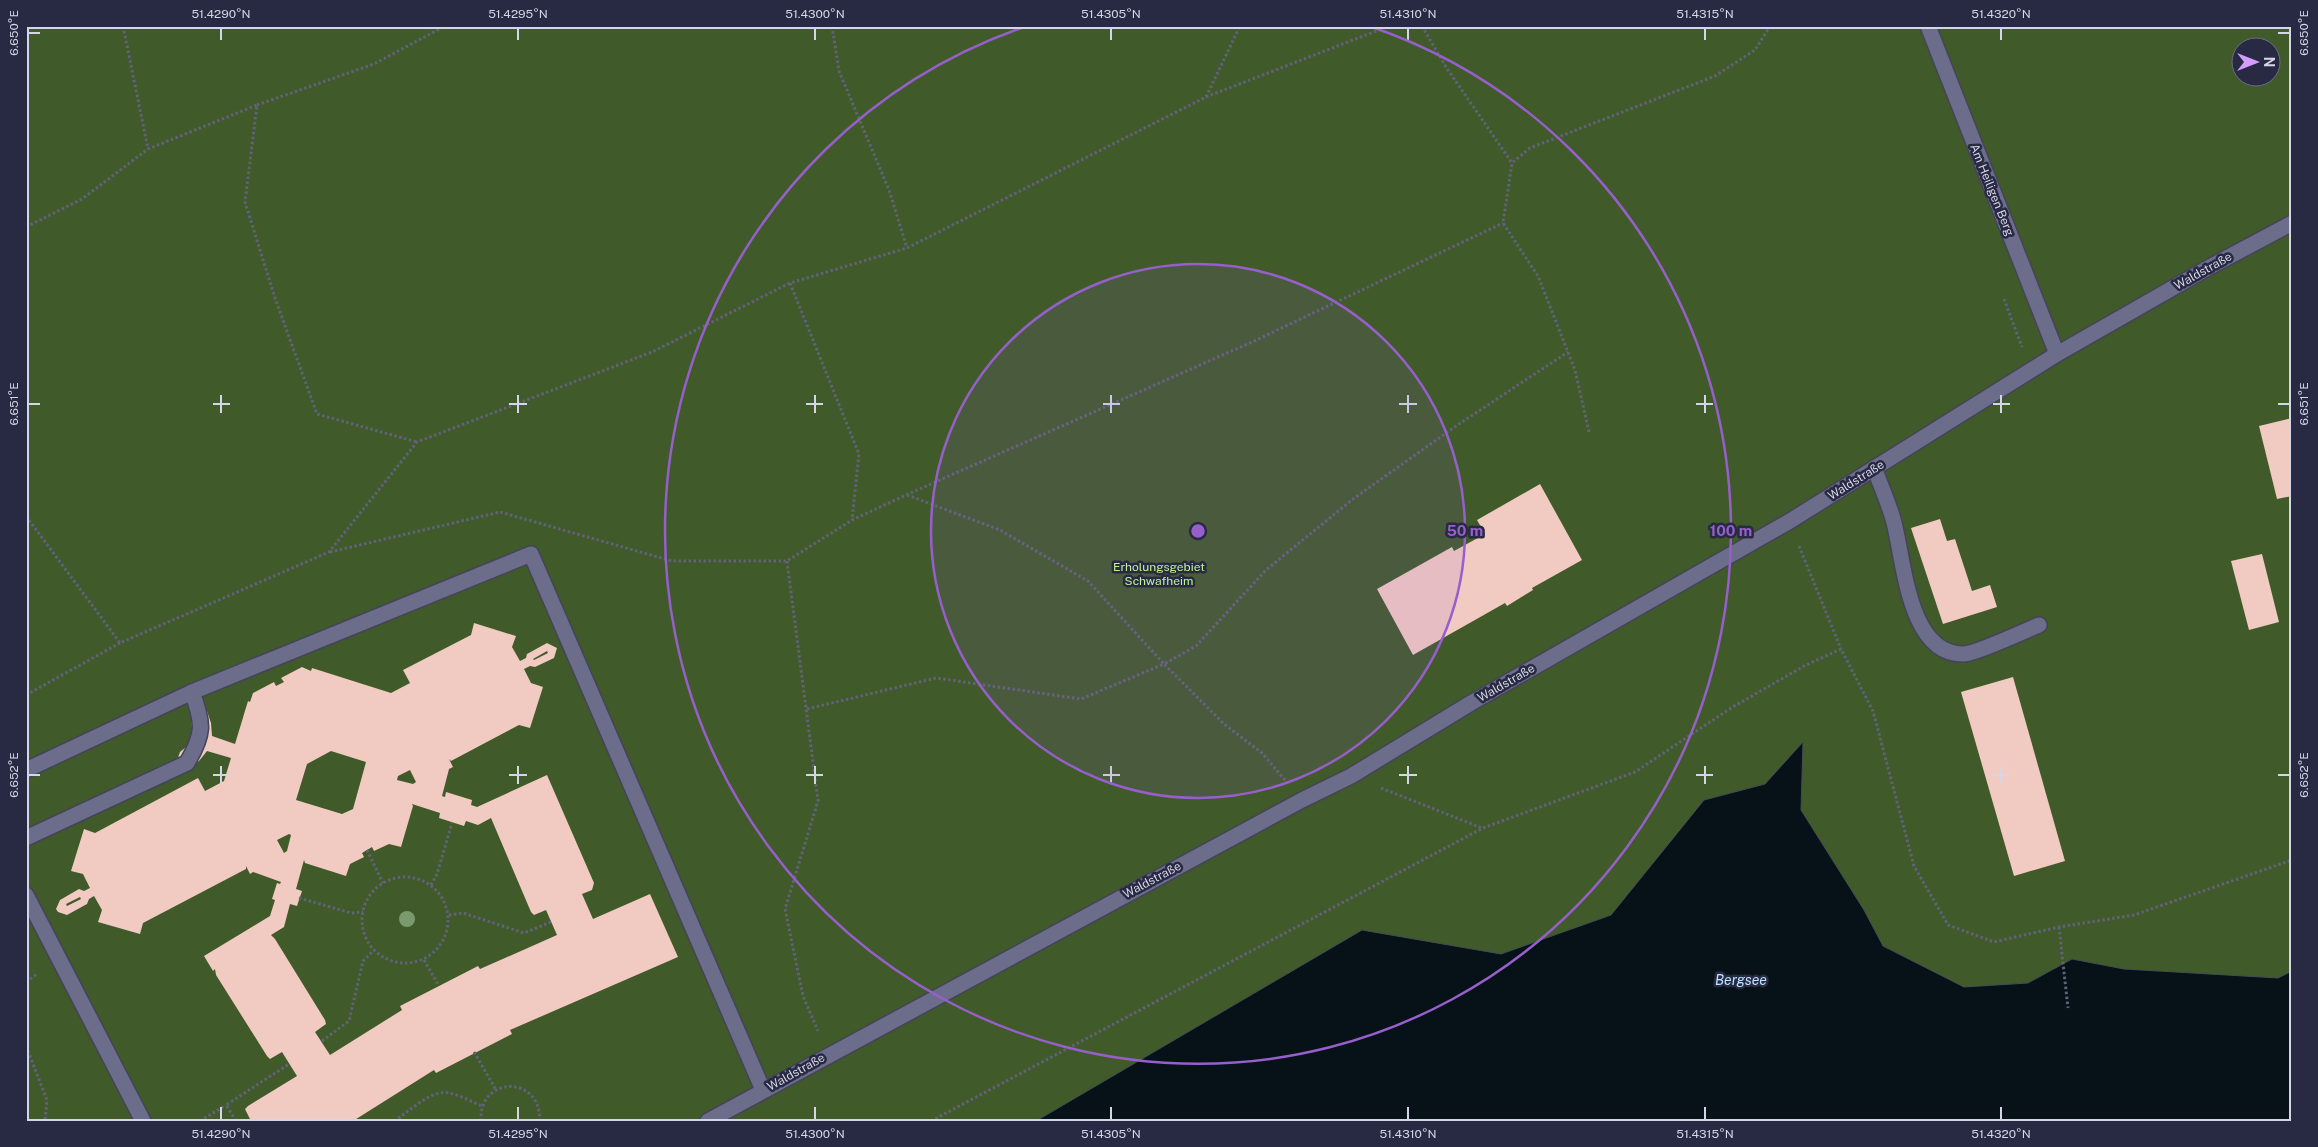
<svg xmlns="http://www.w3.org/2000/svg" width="2318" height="1147" font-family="'Public Sans',sans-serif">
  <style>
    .green { fill: #405a29; fill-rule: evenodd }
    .water { fill: #061218; stroke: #444c56 }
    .building { fill: #f1cac1; fill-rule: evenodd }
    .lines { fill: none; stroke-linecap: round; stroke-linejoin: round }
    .lane-casing { stroke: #444459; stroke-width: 18 }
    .street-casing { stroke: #444459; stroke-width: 18 }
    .path { stroke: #616279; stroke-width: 3; stroke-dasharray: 2.5 2.5; stroke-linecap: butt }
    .lane { stroke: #6b6d8b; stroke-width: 15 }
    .street { stroke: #6b6d8b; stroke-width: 15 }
    .tree { fill: #7a996d }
    .ticks { fill: none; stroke: #d4d5e6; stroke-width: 2 }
    .ring { fill: none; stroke: #965fcb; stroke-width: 2.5 }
    .labels { text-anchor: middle; stroke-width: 5; stroke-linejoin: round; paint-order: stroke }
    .street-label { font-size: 12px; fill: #d4d5e6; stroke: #282942 }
    .park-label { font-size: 12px; fill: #bef490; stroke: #282942 }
    .water-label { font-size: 14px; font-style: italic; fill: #b9e7fd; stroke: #282942 }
    .centre { fill: #965fcb; stroke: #282942; stroke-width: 2.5 }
    .ring-label { font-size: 15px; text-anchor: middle; font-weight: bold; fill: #965fcb; stroke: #282942; stroke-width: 5; stroke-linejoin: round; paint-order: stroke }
    .neatline { fill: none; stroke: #d4d5e6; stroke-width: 2 }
    .ticks-label { font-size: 12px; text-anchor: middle; fill: #d4d5e6 }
  </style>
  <rect width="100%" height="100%" fill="#282942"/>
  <!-- green -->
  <path class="green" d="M26,26h2266v1095h-2266zM2240,48h30v30h-30z"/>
  <!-- water -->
  <polygon class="water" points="1803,742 1801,810 1864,910 1883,946 1964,987 2028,983 2072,959 2124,969 2278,978 2292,971 2292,1121 1036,1121 1362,930 1501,954 1611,915 1704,800 1765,784"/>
  <!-- building -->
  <g class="building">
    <polygon points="2292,418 2292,496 2277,499 2259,426"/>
    <polygon points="1540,484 1582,560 1532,588 1533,590 1507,606 1505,603 1413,655 1377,589 1452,547 1454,551 1485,534 1477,520"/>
    <polygon points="1940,519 1947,541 1955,539 1972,591 1990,585 1997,607 1943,624 1911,528"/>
    <polygon points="2262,554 2279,622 2249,630 2231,561"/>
    <path d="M474,623l42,13 -4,11 8,14 6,-3 1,-4 20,-11 10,5 -3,10 -19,9 -5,-1 -6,3 7,14 12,4 -13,41 -11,-3 -68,36 -2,-2 4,8 -4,2 -7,27 3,1 1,-5 26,8 -1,5 6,2 70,-32 47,108 -2,7 -10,4 11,25 57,-25 28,63 -168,73 2,4 -76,39 -2,-3 -81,51h-102l-6,-12 3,-3 49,-30 -15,-24 -12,7 -3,-3 -51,-81 -1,-6 -2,2 -9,-15 66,-40 5,-16 -3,-1 5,-16 3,1 1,-2 -28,-10 -3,2 -4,-8v3l-103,54 -3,11 -42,-12 4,-12 -8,-14 -5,3 -2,5 -20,11 -9,-3 -2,-3 4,-9 19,-11 5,2 6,-3 -7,-14 -12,-3 13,-42 11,4 103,-55 7,13 19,-10 7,-23 -24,-7 -8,10 -10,7 -13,-4 4,-12 11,-9 2,-7 -2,-17 3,-11 13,3 4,12 1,13 23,8 13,-43 2,1 3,-9 21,-11 2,4 8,-4 -3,-4 21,-11 9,4 1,-3 79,25 19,-10 -7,-13 68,-35zM547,651l1,2 -14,7 -1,-1zM331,751l35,11 -13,47 -11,5 -46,-14 11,-36zM410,770l6,12 -3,2 -16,-4 1,-4zM412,804l28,9 -1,5 25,8 2,-5 12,4 13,-7 40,94 3,3 12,-5 11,25 -77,34 -2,-3 -78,40 2,4 -72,45 -15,-23 11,-8 -1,-4 -50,-81 -4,-4 13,-8 6,-23 7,2 5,-15 -6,-2 8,-29 1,3 41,13 4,-12 14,-7 -2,-4 10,-6 2,4 15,-7 12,3 12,-41zM289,834l2,1 -4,16 -3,2 -7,-13zM80,897l1,2 -14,7 -1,-2z"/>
    <polygon points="2013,677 2065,861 2014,876 1961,692"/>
  </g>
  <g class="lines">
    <!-- lane casing -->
    <g class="lane-casing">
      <g id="lane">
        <path d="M1874,468c7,17 14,34 19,51 11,37 14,137 71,135 14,-1 60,-23 75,-29"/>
        <polyline points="192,692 531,554 763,1090"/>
        <path d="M26,770l166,-78c12,32 12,42 -5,71l-161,75"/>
        <polyline points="26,895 143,1121"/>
      </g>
    </g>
    <!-- street casing -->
    <g class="street-casing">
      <g id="street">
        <polyline points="1928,26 2057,354"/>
        <polyline points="708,1121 1302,800 1351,776 1471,703 1790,521 2057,354 2206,269 2292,223"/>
      </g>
    </g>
    <!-- path -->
    <g class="path">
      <polyline points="123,26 148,149"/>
      <polyline points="832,26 839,71 889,190 907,248"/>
      <polyline points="1422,26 1446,67 1512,163"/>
      <polyline points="1206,97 1389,26"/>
      <polyline points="257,105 374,64 445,26"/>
      <polyline points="26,227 82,199 148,149 257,105 245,202 275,298 317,414 417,442"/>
      <polyline points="790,283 859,454 852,520"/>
      <polyline points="2004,299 2022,347"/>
      <polyline points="1589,432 1575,370 1538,276 1503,223 1512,163 1530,148 1715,76 1755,50 1770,26"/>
      <polyline points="907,495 1000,530 1088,581 1164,664 1196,646 1266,570 1353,499 1456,426 1568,352"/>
      <polyline points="26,516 120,643 329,552 417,442 652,352 790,283 907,248 1206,97 1240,26"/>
      <polyline points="1799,546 1841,649"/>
      <polyline points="330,552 500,512 672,561 787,561 852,520 906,495 1252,342 1503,223"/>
      <polyline points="787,561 818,801 785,909 803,996 818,1031"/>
      <polyline points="26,695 120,643"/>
      <polyline points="807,709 936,678 1081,699 1164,664 1224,724 1262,753 1285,780"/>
      <polyline points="1381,788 1482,828"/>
      <polyline points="367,850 383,883"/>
      <circle cx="405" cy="920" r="43"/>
      <polyline points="431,885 437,874 452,823"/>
      <polyline points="299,898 351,913 363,912"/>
      <polyline points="449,915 463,913 524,933 551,922"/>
      <polyline points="2059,927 2068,1008"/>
      <polyline points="424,960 439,986"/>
      <polyline points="26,982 37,974"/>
      <polyline points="322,1041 349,1021 363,961 374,950"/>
      <polyline points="26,1046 47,1100 45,1121"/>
      <polyline points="474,1052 496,1090"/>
      <polyline points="200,1121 226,1105"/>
      <polyline points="236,1121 226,1105 289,1064"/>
      <path d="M394,1121c15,-9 37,-32 55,-28 11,2 23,9 33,13"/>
      <path d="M481,1121c-3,-44 59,-48 59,0"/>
      <polyline points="931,1121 1483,828 1635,772 1731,708 1804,666 1841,649 1873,711 1914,866 1948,925 1994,942 2059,927 2134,915 2292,860"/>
    </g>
    <!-- lane -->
    <use href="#lane" class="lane"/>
    <!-- street -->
    <use href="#street" class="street"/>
  </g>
  <!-- trees -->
  <circle class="tree" cx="407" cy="919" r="8"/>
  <!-- ticks -->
  <path class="ticks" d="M221,28v12M518,28v12M815,28v12M1111,28v12M1408,28v12M1705,28v12M2001,28v12M28,33h12M2278,33h12M221,395v18M518,395v18M815,395v18M1111,395v18M1408,395v18M1705,395v18M2001,395v18M28,404h12M213,404h17M509,404h18M806,404h17M1103,404h17M1399,404h18M1696,404h17M1993,404h17M2278,404h12M221,766v18M518,766v18M815,766v18M1111,766v18M1408,766v18M1705,766v18M2001,766v18M28,775h12M213,775h17M509,775h18M806,775h17M1103,775h17M1399,775h18M1696,775h17M1993,775h17M2278,775h12M221,1107v13M518,1107v13M815,1107v13M1111,1107v13M1408,1107v13M1705,1107v13M2001,1107v13"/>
  <!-- distance rings -->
  <circle cx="1198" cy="531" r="267" fill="#965fcb" fill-opacity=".12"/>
  <g class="ring">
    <circle cx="1198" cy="531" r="267"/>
    <path d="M1372 27A533 533 0 1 1 1024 27"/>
  </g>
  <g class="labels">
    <!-- street labels -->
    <g class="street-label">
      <text transform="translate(1992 190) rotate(68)" y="4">Am Heiligen Berg</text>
      <text transform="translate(2203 271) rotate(-29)" y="4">Waldstraße</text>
      <text transform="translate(1856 480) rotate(-32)" y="4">Waldstraße</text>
      <text transform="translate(1506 683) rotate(-30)" y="4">Waldstraße</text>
      <text transform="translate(1152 880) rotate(-28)" y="4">Waldstraße</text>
      <text transform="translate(796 1072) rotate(-29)" y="4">Waldstraße</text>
    </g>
    <!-- park labels -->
    <g class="park-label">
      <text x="1159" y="571">Erholungsgebiet<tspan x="1159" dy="14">Schwafheim</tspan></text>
    </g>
    <!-- water labels -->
    <g class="water-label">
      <text x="1741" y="985">Bergsee</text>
    </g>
  </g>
  <circle cx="1198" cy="531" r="8" class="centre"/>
  <g class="ring-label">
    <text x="1465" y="536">50 m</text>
    <text x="1731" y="536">100 m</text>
  </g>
  <!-- border -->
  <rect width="2318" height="1147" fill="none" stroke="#282942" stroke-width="55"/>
  <!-- north arrow -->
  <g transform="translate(2256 62) rotate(90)"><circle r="24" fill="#282942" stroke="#6d6e84"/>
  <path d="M0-4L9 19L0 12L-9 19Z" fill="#d39cfd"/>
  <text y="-8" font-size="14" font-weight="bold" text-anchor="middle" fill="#d4d5e6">N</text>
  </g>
  <rect x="28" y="28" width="2262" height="1092" class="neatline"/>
  <g class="ticks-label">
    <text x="221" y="18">51.4290°N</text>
    <text x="518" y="18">51.4295°N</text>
    <text x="815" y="18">51.4300°N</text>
    <text x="1111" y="18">51.4305°N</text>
    <text x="1408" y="18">51.4310°N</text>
    <text x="1705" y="18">51.4315°N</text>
    <text x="2001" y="18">51.4320°N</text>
    <text transform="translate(2304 33) rotate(-90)" y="4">6.650°E</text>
    <text transform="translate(14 33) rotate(-90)" y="4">6.650°E</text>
    <text transform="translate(2304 404) rotate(-90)" y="4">6.651°E</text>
    <text transform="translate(14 404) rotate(-90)" y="4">6.651°E</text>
    <text transform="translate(2304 775) rotate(-90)" y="4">6.652°E</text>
    <text transform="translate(14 775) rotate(-90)" y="4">6.652°E</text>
    <text x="221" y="1138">51.4290°N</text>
    <text x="518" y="1138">51.4295°N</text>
    <text x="815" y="1138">51.4300°N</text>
    <text x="1111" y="1138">51.4305°N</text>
    <text x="1408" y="1138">51.4310°N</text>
    <text x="1705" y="1138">51.4315°N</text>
    <text x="2001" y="1138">51.4320°N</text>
  </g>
</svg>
